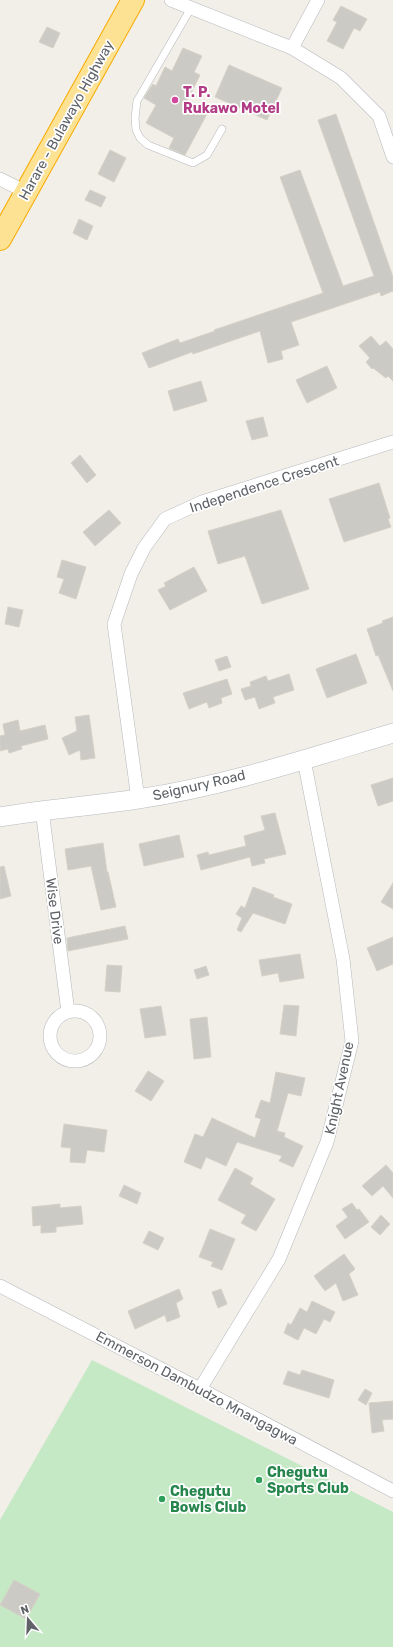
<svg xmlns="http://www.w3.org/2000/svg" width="393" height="1647" font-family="Rubik,sans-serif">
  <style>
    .green { fill: #c5e8c5 }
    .building { fill: #cccac5; stroke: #d6d1c6 }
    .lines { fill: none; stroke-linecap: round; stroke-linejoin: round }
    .lane-casing { stroke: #b5b8bc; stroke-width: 8 }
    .street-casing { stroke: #b5b8bc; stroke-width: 14 }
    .secondary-casing { stroke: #b6babf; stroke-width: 20 }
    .highway-casing { stroke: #f9ab00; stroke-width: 24 }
    .lane { stroke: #fff; stroke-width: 7 }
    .street { stroke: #fff; stroke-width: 13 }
    .secondary { stroke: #fff; stroke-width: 19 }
    .highway { stroke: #fde293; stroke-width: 22 }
    .hotel-dot { fill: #d1479c; stroke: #fff; stroke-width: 1.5 }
    .leisure-dot { fill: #2e9e5b; stroke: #fff; stroke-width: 1.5 }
    .labels { text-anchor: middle; stroke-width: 3.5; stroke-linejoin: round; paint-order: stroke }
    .hotel-label { font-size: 14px; font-weight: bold; fill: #b23c85; stroke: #fff; text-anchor: start }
    .street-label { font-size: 14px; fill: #5f6368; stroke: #fff }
    .leisure-label { font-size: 14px; font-weight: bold; fill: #27864d; stroke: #fff; text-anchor: start }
  </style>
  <rect width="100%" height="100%" fill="#f1efe8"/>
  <!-- green -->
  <polygon class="green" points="92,1360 393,1512 393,1647 0,1647 0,1520"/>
  <!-- building -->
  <g class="building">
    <polygon points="341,6 367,19 360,31 354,28 343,49 327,41 337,22 333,20"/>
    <polygon points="47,27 60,33 53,48 39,42"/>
    <polygon points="183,48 202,56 194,72 200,75 187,101 208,112 185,155 169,148 174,138 146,123 156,105 144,98 153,84 156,86 165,67 172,71"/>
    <polygon points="229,65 282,88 267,120 215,97"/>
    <polygon points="336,114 393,277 393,291 381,296 380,292 291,322 299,345 281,351 283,359 268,363 260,331 193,354 192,352 149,368 142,353 178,339 180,343 215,331 214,330 323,293 280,177 300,170 343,286 374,276 318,120"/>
    <polygon points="110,150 126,158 114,182 98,174"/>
    <polygon points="90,190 106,197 101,207 85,200"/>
    <polygon points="79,219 93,226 87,240 73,233"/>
    <polygon points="371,336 380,346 386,341 393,349 393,381 388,376 386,378 373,368 372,369 366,362 370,358 359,346"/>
    <polygon points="327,366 337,388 307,403 296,380"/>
    <polygon points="201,381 207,401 174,411 168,391"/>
    <polygon points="263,417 268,436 252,440 246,421"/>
    <polygon points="80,455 96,475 87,483 71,463"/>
    <polygon points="379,483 390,518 388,519 391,527 344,542 329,499"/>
    <polygon points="109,510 121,523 95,546 83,532"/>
    <polygon points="281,510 309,589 262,604 245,556 218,564 208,531"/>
    <polygon points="62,560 86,567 76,599 59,593 64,579 57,577"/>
    <polygon points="194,567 207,591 170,610 158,590 166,586 164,583"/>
    <polygon points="8,607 23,610 19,627 5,624"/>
    <polygon points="393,617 393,691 378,655 376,656 367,629 383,623 382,621"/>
    <polygon points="356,654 367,683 327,698 316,669"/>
    <polygon points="227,656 231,667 219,671 215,660"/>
    <polygon points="289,674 294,690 273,697 275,703 259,709 255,697 245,700 241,689 251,686 250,682 266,676 268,681"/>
    <polygon points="227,679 232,694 221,698 222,703 209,708 207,702 189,709 183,693"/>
    <polygon points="89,715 95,758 81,760 80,750 69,755 62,738 77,731 75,717"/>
    <polygon points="18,720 20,731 45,725 48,739 21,746 22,749 9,753 8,749 0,751 0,736 5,735 3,724"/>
    <polygon points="393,778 393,801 378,806 371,785"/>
    <polygon points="275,813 286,854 264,859 265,863 252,866 250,857 201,870 197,855 208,852 209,855 246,846 244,836 265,830 261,816"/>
    <polygon points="179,835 184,857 144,866 139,844"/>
    <polygon points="103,843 107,872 108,872 116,907 101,910 91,866 68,870 65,849"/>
    <polygon points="4,866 11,896 0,899 0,867"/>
    <polygon points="393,883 393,909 381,902"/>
    <polygon points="253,887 274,895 273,897 292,904 285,924 253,913 241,932 237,930 242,918 236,914 241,906 245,908"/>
    <polygon points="125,926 128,939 68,951 67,938"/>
    <polygon points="393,937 393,964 377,971 367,948"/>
    <polygon points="300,954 304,978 280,982 278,973 262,976 259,960"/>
    <polygon points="107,965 122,966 120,992 105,991"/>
    <polygon points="206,966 209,975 197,979 194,970"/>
    <polygon points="284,1005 299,1006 296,1036 280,1034"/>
    <polygon points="161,1006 166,1035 145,1038 140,1009"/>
    <polygon points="207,1017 211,1057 194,1059 190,1019"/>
    <polygon points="148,1071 164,1081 151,1101 135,1091"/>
    <polygon points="276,1072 305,1078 301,1096 288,1093 277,1131 285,1133 284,1137 303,1146 293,1167 279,1161 282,1156 237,1142 226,1166 206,1157 201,1169 184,1162 195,1134 203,1137 212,1118 255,1138 261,1119 255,1117 261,1100 270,1103"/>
    <polygon points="64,1124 107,1130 104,1152 87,1150 85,1163 70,1162 71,1148 61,1147"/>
    <polygon points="386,1165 393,1173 393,1198 383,1186 372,1196 362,1186"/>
    <polygon points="235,1168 253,1178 250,1184 275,1199 256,1231 241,1223 246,1215 218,1200"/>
    <polygon points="124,1185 141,1193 137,1204 119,1196"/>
    <polygon points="352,1203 357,1210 359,1209 369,1222 345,1239 336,1226 348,1217 342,1209"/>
    <polygon points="60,1204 60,1208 81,1206 83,1224 56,1227 56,1232 41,1233 41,1225 33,1226 32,1207"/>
    <polygon points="381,1215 390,1224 380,1235 371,1227"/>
    <polygon points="210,1229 235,1239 222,1270 211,1266 213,1262 199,1257"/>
    <polygon points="149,1231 164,1238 158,1250 143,1243"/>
    <polygon points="344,1254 355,1269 349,1274 358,1295 343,1301 336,1283 325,1291 314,1276"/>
    <polygon points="179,1289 183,1299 176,1303 180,1317 167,1322 165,1315 135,1329 128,1311"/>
    <polygon points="221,1289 227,1304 218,1308 212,1292"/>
    <polygon points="312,1301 335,1312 330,1322 324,1319 316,1334 304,1328 298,1340 284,1333 288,1323 291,1325 300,1308 307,1312"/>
    <polygon points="302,1370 334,1380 329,1398 283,1384 288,1371 300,1375"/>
    <polygon points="365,1389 372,1393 366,1405 358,1400"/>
    <polygon points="393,1401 393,1419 382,1420 384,1431 372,1433 369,1403"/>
    <polygon points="14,1580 40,1594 26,1619 0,1605"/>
  </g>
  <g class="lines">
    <!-- lane casing -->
    <g class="lane-casing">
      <polyline id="lane" points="191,8 137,101 135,118 136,130 140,138 148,145 193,163 207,155 222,129"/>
    </g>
    <!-- street casing -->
    <g class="street-casing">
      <g id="street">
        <polyline points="171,0 292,48 341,78 379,116 393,157"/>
        <polyline points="292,48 318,0"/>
        <polyline points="0,179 26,192"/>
        <polyline points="138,799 114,624 131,574 144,548 165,519 202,502 393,442"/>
        <polyline points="42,810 68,1012"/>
        <circle cx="75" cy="1036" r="25"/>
        <polyline points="0,1286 200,1389 393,1491"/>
        <polyline points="200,1389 279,1259 327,1142 352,1041 343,959 304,760"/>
      </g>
    </g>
    <!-- secondary casing -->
    <g class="secondary-casing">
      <path id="secondary" d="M0,817c46,-8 92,-11 138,-18 87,-13 171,-41 255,-66"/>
    </g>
    <!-- highway casing -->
    <g class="highway-casing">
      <polyline id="highway" points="0,239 133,0"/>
    </g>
    <!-- lane -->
    <use href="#lane" class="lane"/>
    <!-- street -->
    <use href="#street" class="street"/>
    <!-- secondary -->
    <use href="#secondary" class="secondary"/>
    <!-- highway -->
    <use href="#highway" class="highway"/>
  </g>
  <!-- markers -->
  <circle class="hotel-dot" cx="175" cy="100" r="4"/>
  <g class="leisure-dot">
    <circle cx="259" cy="1480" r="4"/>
    <circle cx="162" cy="1499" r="4"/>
  </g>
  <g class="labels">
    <!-- hotel labels -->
    <g class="hotel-label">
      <text x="183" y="97">T. P.<tspan x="183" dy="16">Rukawo Motel</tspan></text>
    </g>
    <!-- street labels -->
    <g class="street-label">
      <text transform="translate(66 120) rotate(-61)" y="5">Harare - Bulawayo Highway</text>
      <text transform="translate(264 484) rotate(-18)" y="5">Independence Crescent</text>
      <text transform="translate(199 785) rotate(-13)" y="5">Seignury Road</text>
      <text transform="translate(55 911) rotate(83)" y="5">Wise Drive</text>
      <text transform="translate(339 1088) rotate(-78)" y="5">Knight Avenue</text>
      <text transform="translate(197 1388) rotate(28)" y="5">Emmerson Dambudzo Mnangagwa</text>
    </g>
    <!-- leisure labels -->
    <g class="leisure-label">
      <text x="267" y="1477">Chegutu<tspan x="267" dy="16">Sports Club</tspan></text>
      <text x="170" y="1496">Chegutu<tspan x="170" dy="16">Bowls Club</tspan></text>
    </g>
  </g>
  <!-- north arrow -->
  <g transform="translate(28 1619) rotate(341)" stroke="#ffffff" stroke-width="3" paint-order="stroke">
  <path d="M0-3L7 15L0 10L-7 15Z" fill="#5f6368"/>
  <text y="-6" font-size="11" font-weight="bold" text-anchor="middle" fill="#5f6368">N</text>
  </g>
</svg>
